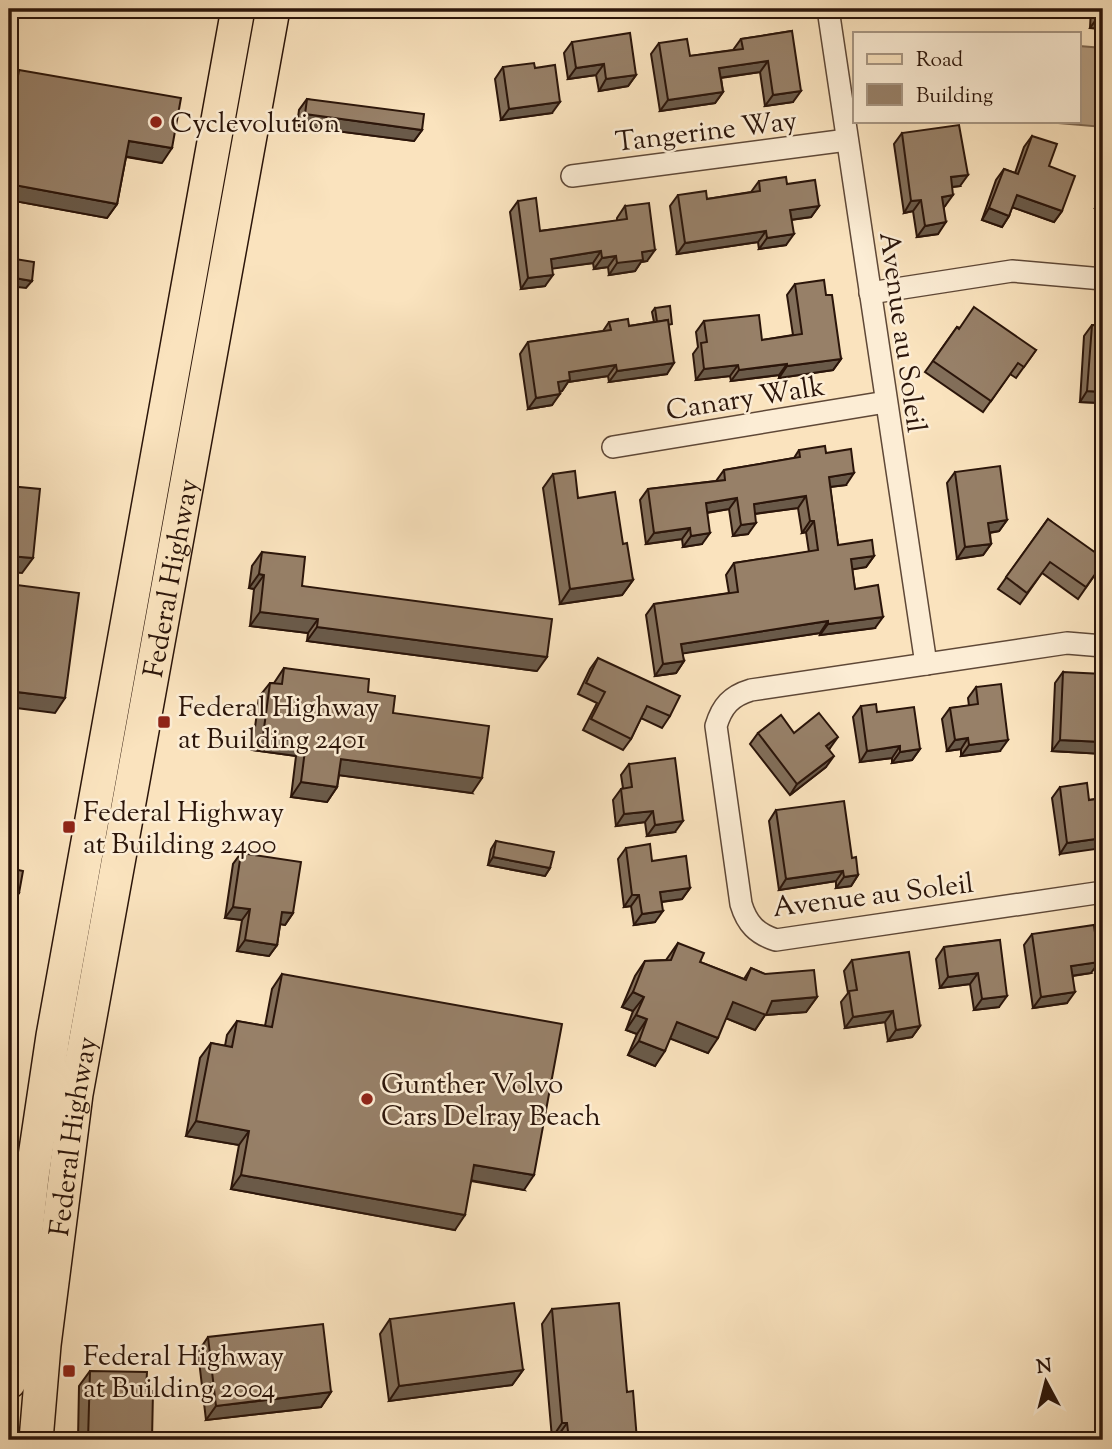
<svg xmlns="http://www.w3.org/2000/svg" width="1112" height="1449" font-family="'Sorts Mill Goudy',serif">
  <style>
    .water { fill: #b49d81; stroke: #7d6751; stroke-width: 2 }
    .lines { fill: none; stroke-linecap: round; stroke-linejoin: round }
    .street-casing { stroke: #5f4837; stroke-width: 24 }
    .primary-casing { stroke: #2b150a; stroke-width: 36 }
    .street { stroke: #fcedd5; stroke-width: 21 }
    .primary { stroke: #fae3be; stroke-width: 33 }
    .wall { fill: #826e59; stroke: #2b150a; stroke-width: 2 }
    .shaded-wall { fill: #6a5a49; stroke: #2b150a; stroke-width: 2 }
    .building { fill: #978068; stroke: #2b150a; stroke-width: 2 }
    .poi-dot { fill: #8f2418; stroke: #fcedd5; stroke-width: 2.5 }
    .labels { text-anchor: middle; stroke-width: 5; stroke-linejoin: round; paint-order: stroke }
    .poi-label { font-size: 28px; fill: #2b150a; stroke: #fcedd5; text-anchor: start }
    .street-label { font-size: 28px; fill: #2b150a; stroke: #fcedd5 }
  </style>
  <rect width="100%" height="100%" fill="#fae3be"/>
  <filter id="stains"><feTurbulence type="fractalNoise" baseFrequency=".00286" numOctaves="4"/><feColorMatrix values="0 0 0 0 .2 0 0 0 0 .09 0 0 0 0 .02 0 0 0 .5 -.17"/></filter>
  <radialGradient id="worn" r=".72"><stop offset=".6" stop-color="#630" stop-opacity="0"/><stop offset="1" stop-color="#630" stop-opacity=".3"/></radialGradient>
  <!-- water -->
  <polygon class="water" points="1079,46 1103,48 1103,127 1035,121 1079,121"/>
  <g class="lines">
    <!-- street casing -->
    <g class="street-casing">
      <g id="street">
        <polyline points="828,9 926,664"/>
        <polyline points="572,176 847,140"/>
        <polyline points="870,293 1012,271 1103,279"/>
        <polyline points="613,447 886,402"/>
        <path d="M1103,646l-36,-3 -316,47c-20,6 -29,16 -35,36l25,178c6,20 16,30 35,36l327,-48"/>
      </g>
    </g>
    <!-- primary casing -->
    <g class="primary-casing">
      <g id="primary">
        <polyline points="9,1382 32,1177 53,1036 238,9"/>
        <path id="s1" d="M36,1440l8,-95 32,-251 197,-1085"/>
      </g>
    </g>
    <!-- street -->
    <use href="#street" class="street"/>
    <!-- primary -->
    <use href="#primary" class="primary"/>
  </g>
  <!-- wall -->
  <g class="wall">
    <polygon points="909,9 930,9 924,17"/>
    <polygon points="1091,9 1103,9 1103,29 1090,28"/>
    <polygon points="792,31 793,102 765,106 760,72 721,78 723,92 715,103 660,111 651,54 659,43 690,56 733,50 741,39"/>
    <polygon points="572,42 636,75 628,86 599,91 596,75 568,79 564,53"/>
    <polygon points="503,67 535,68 552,113 501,120 495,79"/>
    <polygon points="19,70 162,163 126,157 117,204 107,218 9,200 9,85"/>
    <polygon points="307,99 422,130 414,141 297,126 299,110"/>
    <polygon points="902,133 960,186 952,187 945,206 944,207 938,234 917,237 913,211 904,213 894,144"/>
    <polygon points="1032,136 1049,166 1062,211 1054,222 1012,207 1009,216 1002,227 982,220 996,180 1004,169 1015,173 1024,147"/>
    <polygon points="1103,153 1103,208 1095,208 1096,162"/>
    <polygon points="759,181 787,184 819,206 811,217 791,220 786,245 759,249 758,242 677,254 670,206 678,195 707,199 751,192"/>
    <polygon points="518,201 540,231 617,221 617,218 625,206 647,261 641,262 635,271 609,275 608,267 594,269 593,263 552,268 545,286 521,289 510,212"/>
    <polygon points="795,284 826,295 841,359 833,370 779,378 779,375 731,381 730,376 696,380 693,354 698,347 696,332 704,321 762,340 793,335 787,295"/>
    <polygon points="655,308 669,328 667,374 609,382 608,376 568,382 562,391 559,392 552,405 528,409 520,354 528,342 603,331 609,322 629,326 654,322 652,312"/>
    <polygon points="1092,325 1103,326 1103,400 1101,403 1080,402 1084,336"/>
    <polygon points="957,327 1036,350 1016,378 1010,374 983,412 925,372"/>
    <polygon points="799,450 826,453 846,485 830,487 838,545 874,556 866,567 852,569 855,589 875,628 820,635 820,633 682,653 684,661 676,673 655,676 646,615 654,604 729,593 726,575 734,563 809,552 806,532 802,533 798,508 755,514 748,534 733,536 729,509 707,513 702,544 683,547 682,539 646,544 640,500 648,489 716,481 724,470 794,458"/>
    <polygon points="955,472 1007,520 999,531 990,533 991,544 983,555 957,559 947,483"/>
    <polygon points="553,474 578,498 623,544 633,580 622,595 560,604 543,488"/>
    <polygon points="1048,519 1103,563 1078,599 1042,573 1020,604 998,589"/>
    <polygon points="262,552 302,586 537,671 307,641 308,633 250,626 254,589 249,588 252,566"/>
    <polygon points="598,658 670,716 662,728 641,718 631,739 623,750 583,730 597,703 578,694 590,669"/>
    <polygon points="284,668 368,692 393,713 472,793 339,775 337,787 327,802 291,797 296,756 252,750 259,697 270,683 274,683"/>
    <polygon points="1063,672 1103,754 1052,751 1055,683"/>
    <polygon points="976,687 1000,751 961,756 961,749 947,751 942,719 950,708 969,706 968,698"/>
    <polygon points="861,706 877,712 920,749 912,760 892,763 892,758 860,762 853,717"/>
    <polygon points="758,733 794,733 830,748 829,750 826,767 790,795 750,744"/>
    <polygon points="629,764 675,832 647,836 645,822 616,826 613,800 621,789 623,788 621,775"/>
    <polygon points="1060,787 1089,800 1103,798 1060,854 1052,798"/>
    <polygon points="776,810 852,858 858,875 851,886 836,888 836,881 779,890 769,821"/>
    <polygon points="496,841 550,868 545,876 488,865 491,849"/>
    <polygon points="626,848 652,861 690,888 682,899 662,902 655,922 634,925 631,906 624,907 618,859"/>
    <polygon points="241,853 293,913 285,925 280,924 277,945 269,956 237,951 242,920 225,918 233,864"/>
    <polygon points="1032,934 1091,973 1073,976 1067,1003 1033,1008 1024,945"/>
    <polygon points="1000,940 999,1007 974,1010 970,984 940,988 936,959 944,947"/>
    <polygon points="678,943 700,962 744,979 751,968 817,997 806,1012 765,1015 755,1030 726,1018 708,1053 670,1038 655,1066 628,1055 637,1034 626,1030 633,1011 622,1007 635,976 645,961 666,960"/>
    <polygon points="852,960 920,1026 912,1037 888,1041 885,1022 845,1028 841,1002 848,993 844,971"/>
    <polygon points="282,974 524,1190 471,1181 455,1230 231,1189 239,1145 186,1136 200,1058 211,1043 225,1046 227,1035 237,1021 265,1026 272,989"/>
    <polygon points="552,1309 627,1392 637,1440 557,1440 557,1437 552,1438 542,1324"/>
    <polygon points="390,1319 523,1370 512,1385 389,1401 380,1334"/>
    <polygon points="208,1337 331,1392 321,1407 206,1420 198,1352"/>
    <polygon points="90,1371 146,1391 152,1440 78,1440 79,1386"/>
  </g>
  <!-- shaded-wall -->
  <g class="shaded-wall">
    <polygon points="1098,17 1103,17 1103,29 1090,28"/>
    <polygon points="768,61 760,72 711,79 719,68"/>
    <polygon points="604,64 596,75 568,79 576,68"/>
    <polygon points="636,75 628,86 599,91 606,79"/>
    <polygon points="801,91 793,102 765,106 773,95"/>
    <polygon points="723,92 715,103 660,111 668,100"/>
    <polygon points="560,102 552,113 501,120 509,109"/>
    <polygon points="305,114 422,130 414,141 297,126"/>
    <polygon points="129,141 172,148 162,163 118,155"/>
    <polygon points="968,175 960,186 943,188 951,177"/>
    <polygon points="9,184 117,204 107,218 9,200"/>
    <polygon points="953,195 945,206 934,208 942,197"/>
    <polygon points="1017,195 1062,211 1054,222 1009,206"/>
    <polygon points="1102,196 1103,208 1095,208"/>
    <polygon points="921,200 913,211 904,213 911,201"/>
    <polygon points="819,206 811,217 782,221 790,210"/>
    <polygon points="989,208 1009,216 1002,227 982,220"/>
    <polygon points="946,222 938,234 917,237 925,226"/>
    <polygon points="766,231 758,242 677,254 685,243"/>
    <polygon points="794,234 786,245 759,249 767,238"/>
    <polygon points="655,250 647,261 641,262 635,271 609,275 617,263 642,252"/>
    <polygon points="601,251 593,263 543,270 551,259"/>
    <polygon points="616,256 608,267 594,269 602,258"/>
    <polygon points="553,275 545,286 521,289 528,278"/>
    <polygon points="9,277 32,281 26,288 9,286"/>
    <polygon points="841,359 833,370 779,378 787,366"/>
    <polygon points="674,363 667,374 609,382 617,371"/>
    <polygon points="787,364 779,375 731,381 739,370"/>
    <polygon points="616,365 608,376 568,382 562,391 550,393 558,382 569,372"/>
    <polygon points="738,365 730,376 696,380 704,369"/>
    <polygon points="1087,391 1103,392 1103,400 1101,403 1080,402"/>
    <polygon points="560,394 552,405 528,409 536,398"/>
    <polygon points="854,473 846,485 821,488 829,477"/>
    <polygon points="806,496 798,508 746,515 754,504"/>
    <polygon points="737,498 729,509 698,514 706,503"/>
    <polygon points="1007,520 999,531 980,534 988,523"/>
    <polygon points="810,521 814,521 806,532 802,533"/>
    <polygon points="756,523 748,534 733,536 741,525"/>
    <polygon points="690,528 682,539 646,544 654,533"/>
    <polygon points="710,533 702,544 683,547 691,536"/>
    <polygon points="991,544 983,555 957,559 965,547"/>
    <polygon points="9,556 33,558 22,573 9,572"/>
    <polygon points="874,556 866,567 843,571 851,559"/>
    <polygon points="259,574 264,575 254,589 249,588"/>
    <polygon points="633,580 622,595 560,604 570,589"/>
    <polygon points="260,612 318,619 308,633 250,626"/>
    <polygon points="883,617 875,628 820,635 828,624"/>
    <polygon points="828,621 820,633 673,655 681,644"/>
    <polygon points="317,627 547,657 537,671 307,641"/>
    <polygon points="684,661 676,673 655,676 663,664"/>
    <polygon points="9,691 65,698 55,713 9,707"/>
    <polygon points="263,736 306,742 296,756 252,750"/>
    <polygon points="838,737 830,748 819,758 826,746"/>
    <polygon points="968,738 961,749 947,751 955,740"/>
    <polygon points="1008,740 1000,751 961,756 969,745"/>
    <polygon points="1060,740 1103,742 1103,754 1052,751"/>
    <polygon points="900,746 892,758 860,762 867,751"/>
    <polygon points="920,749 912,760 892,763 900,752"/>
    <polygon points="834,756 826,767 790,795 797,784"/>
    <polygon points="341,759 482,778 472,793 330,774"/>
    <polygon points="301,782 337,787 327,802 291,797"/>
    <polygon points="653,811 645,822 616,826 624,814"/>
    <polygon points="683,821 675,832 647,836 655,825"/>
    <polygon points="1103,838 1103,848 1060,854 1067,843"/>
    <polygon points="493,857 550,868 545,876 488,865"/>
    <polygon points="843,871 836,881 779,890 786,879"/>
    <polygon points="858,875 851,886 836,888 844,877"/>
    <polygon points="690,888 682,899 652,903 660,892"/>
    <polygon points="9,891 19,893 14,901 9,900"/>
    <polygon points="632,895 639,895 631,906 624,907"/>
    <polygon points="233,907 250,909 242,920 225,918"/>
    <polygon points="663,911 655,922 634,925 642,914"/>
    <polygon points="282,912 293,913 285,925 274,923"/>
    <polygon points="245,940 277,945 269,956 237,951"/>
    <polygon points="1099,962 1091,973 1063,977 1071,966"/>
    <polygon points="978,973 970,984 940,988 948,977"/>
    <polygon points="633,992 644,997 633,1011 622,1007"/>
    <polygon points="1075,992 1067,1003 1033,1008 1041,997"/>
    <polygon points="1007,996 999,1007 974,1010 982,999"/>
    <polygon points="817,997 806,1012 765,1015 755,1030 723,1017 733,1002 772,1001"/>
    <polygon points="893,1011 885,1022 845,1028 853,1017"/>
    <polygon points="636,1015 647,1019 637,1034 626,1030"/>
    <polygon points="677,1022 718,1038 708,1053 666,1037"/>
    <polygon points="920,1026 912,1037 888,1041 896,1030"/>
    <polygon points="639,1041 665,1051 655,1066 628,1055"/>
    <polygon points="196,1121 249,1131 239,1145 186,1136"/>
    <polygon points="474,1165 534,1175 524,1190 464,1179"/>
    <polygon points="241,1175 465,1215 455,1230 231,1189"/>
    <polygon points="523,1370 512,1385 389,1401 399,1386"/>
    <polygon points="331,1392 321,1407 206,1420 216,1406"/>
    <polygon points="562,1423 567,1423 557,1437 552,1438"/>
  </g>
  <!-- building -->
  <g class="building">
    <rect x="1098" y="9" width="5" height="8"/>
    <polygon points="792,31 801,91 773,95 768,61 719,68 723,92 668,100 659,43 687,39 690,56 743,49 741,39"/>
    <polygon points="630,33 636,75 606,79 604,64 576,68 572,42"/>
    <polygon points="534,63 535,68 555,65 560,102 509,109 503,67"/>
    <polygon points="19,70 181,98 172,148 129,141 117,204 9,184 9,86 16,87"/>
    <polygon points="307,99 424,114 422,130 305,114"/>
    <polygon points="959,125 968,175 951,177 953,195 942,197 946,222 925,226 921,200 911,201 902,133"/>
    <polygon points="1032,136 1057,144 1049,166 1075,176 1062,211 1017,195 1009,216 989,208 1004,169 1018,174"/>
    <polygon points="786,177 787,184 815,180 819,206 790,210 794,234 767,238 766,231 685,243 678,195 706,191 707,199 760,191 759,181"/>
    <polygon points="536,198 540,231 627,219 625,206 649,203 655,250 642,252 643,260 617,263 616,256 602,258 601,251 551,259 553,275 528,278 518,201"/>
    <polygon points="9,258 34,262 32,281 9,277"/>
    <polygon points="824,280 826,295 832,295 841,359 787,366 787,364 739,370 738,365 704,369 701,343 707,342 704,321 759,315 762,340 802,334 795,284"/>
    <polygon points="670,306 672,324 668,325 668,320 657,322 655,308"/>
    <polygon points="974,307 1036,350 1024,367 1018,363 991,401 933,361 957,327 959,329"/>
    <polygon points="628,319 629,326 668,320 674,363 617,371 616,365 569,372 570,380 558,382 560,394 536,398 528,342 611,330 609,322"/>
    <polygon points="1092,325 1103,326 1103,392 1087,391"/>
    <polygon points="825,446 826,453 851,449 854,473 829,477 838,545 872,540 874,556 851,559 855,589 878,585 883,617 828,624 828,621 681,644 684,661 663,664 654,604 738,592 734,563 818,550 814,521 810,521 806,496 754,504 756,523 741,525 737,498 706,503 710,533 691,536 690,528 654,533 648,489 725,480 724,470 800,457 799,450"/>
    <polygon points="1000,466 1007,520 988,523 991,544 965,547 955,472"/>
    <polygon points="575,471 578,498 615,492 623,544 627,543 633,580 570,589 553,474"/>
    <polygon points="9,486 40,489 33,558 9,556"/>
    <polygon points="1048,519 1103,558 1103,563 1086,587 1050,562 1027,593 1006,577"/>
    <polygon points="262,552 305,557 302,586 552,619 547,657 317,627 318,619 260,612 264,575 259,574"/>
    <polygon points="9,584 79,593 65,698 9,691"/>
    <polygon points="598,658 680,696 670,716 647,706 631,739 591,719 605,692 586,683"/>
    <polygon points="284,668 369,679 368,692 395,696 393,713 489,726 482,778 341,759 337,787 301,782 306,742 263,736 270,683 282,684"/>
    <polygon points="1063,672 1103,674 1103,742 1060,740"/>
    <polygon points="1001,684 1008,740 969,745 968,738 955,740 950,708 978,704 976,687"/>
    <polygon points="876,704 877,712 914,707 920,749 900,752 900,746 867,751 861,706"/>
    <polygon points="819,713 838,737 826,746 834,756 797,784 758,733 781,715 794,733"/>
    <polygon points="675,758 683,821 655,825 653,811 624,814 621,789 632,787 629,764"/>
    <polygon points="1087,783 1089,800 1103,798 1103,838 1067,843 1060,787"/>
    <polygon points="844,801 852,858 856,857 858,875 844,877 843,871 786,879 776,810"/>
    <polygon points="496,841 554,852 550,868 493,857"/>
    <polygon points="650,844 652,861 686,856 690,888 660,892 663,911 642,914 639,895 632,895 626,848"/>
    <polygon points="241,853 301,862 293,913 282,912 277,945 245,940 250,909 233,907"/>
    <polygon points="9,868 23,871 19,893 9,891"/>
    <polygon points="1094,925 1099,962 1071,966 1075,992 1041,997 1032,934"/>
    <polygon points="1000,940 1007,996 982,999 978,973 948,977 944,947"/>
    <polygon points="678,943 704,953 700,962 746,980 751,968 765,974 814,970 817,997 772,1001 766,1015 733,1002 718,1038 677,1022 665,1051 639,1041 647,1019 636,1015 644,997 633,992 645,961 671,960"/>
    <polygon points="909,952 920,1026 896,1030 893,1011 853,1017 849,991 857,990 852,960"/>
    <polygon points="282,974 562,1024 534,1175 474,1165 465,1215 241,1175 249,1131 196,1121 211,1043 232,1047 237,1021 272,1027"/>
    <polygon points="514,1303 523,1370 399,1386 390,1319"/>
    <polygon points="619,1303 627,1392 633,1391 637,1440 569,1440 567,1423 562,1423 552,1309"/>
    <polygon points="323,1324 331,1392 216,1406 208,1337"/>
    <polygon points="90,1371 147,1372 146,1391 153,1391 152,1440 88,1440"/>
  </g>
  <!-- markers -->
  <g class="poi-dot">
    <circle cx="156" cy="122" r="7"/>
    <rect x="157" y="715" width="14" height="14" rx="3.5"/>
    <rect x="62" y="820" width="14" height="14" rx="3.5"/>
    <circle cx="367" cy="1099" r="7"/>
    <rect x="62" y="1364" width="14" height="14" rx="3.5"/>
  </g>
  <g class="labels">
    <!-- poi labels -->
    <g class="poi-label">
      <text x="170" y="132">Cyclevolution</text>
      <text x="178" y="716">Federal Highway<tspan x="178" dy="32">at Building 2401</tspan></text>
      <text x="83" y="821">Federal Highway<tspan x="83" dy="32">at Building 2400</tspan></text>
      <text x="381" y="1093">Gunther Volvo<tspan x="381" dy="32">Cars Delray Beach</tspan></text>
      <text x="83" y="1365">Federal Highway<tspan x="83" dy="32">at Building 2004</tspan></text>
    </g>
    <!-- street labels -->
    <g class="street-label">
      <text transform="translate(706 130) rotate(-7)" y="10">Tangerine Way</text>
      <text transform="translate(904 332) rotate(82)" y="10">Avenue au Soleil</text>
      <text transform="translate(745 397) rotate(-9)" y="10">Canary Walk</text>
      <text dy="10" stroke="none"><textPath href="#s1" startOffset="873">Federal Highway</textPath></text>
      <text transform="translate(873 894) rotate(-7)" y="10">Avenue au Soleil</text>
      <text dy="10" stroke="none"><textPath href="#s1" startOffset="306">Federal Highway</textPath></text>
    </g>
  </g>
  <!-- margin -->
  <rect width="1112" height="1449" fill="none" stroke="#fae3be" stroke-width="35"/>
  <rect x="10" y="10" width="1091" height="1428" fill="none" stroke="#2b150a" stroke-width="3.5"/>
  <rect x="18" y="18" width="1077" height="1414" fill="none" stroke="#2b150a" stroke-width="2"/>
  <!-- legend -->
  <rect x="853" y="32" width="228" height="91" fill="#fcedd5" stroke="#a89784" stroke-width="2"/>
  <rect x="867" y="54" width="35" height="10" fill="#fae3be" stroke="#a89784" stroke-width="2"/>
  <text x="916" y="66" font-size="21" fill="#2b150a">Road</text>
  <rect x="867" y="84" width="35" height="21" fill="#978068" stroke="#a89784" stroke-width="2"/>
  <text x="916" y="102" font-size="21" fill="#2b150a">Building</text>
  <!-- north arrow -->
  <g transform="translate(1046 1382) rotate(353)" stroke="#fcedd5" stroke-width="5" paint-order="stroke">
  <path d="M0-5L12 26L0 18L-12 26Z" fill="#2b150a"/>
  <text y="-10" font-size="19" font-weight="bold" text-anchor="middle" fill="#2b150a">N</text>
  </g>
  <rect width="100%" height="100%" filter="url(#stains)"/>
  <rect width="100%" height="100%" fill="url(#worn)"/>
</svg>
